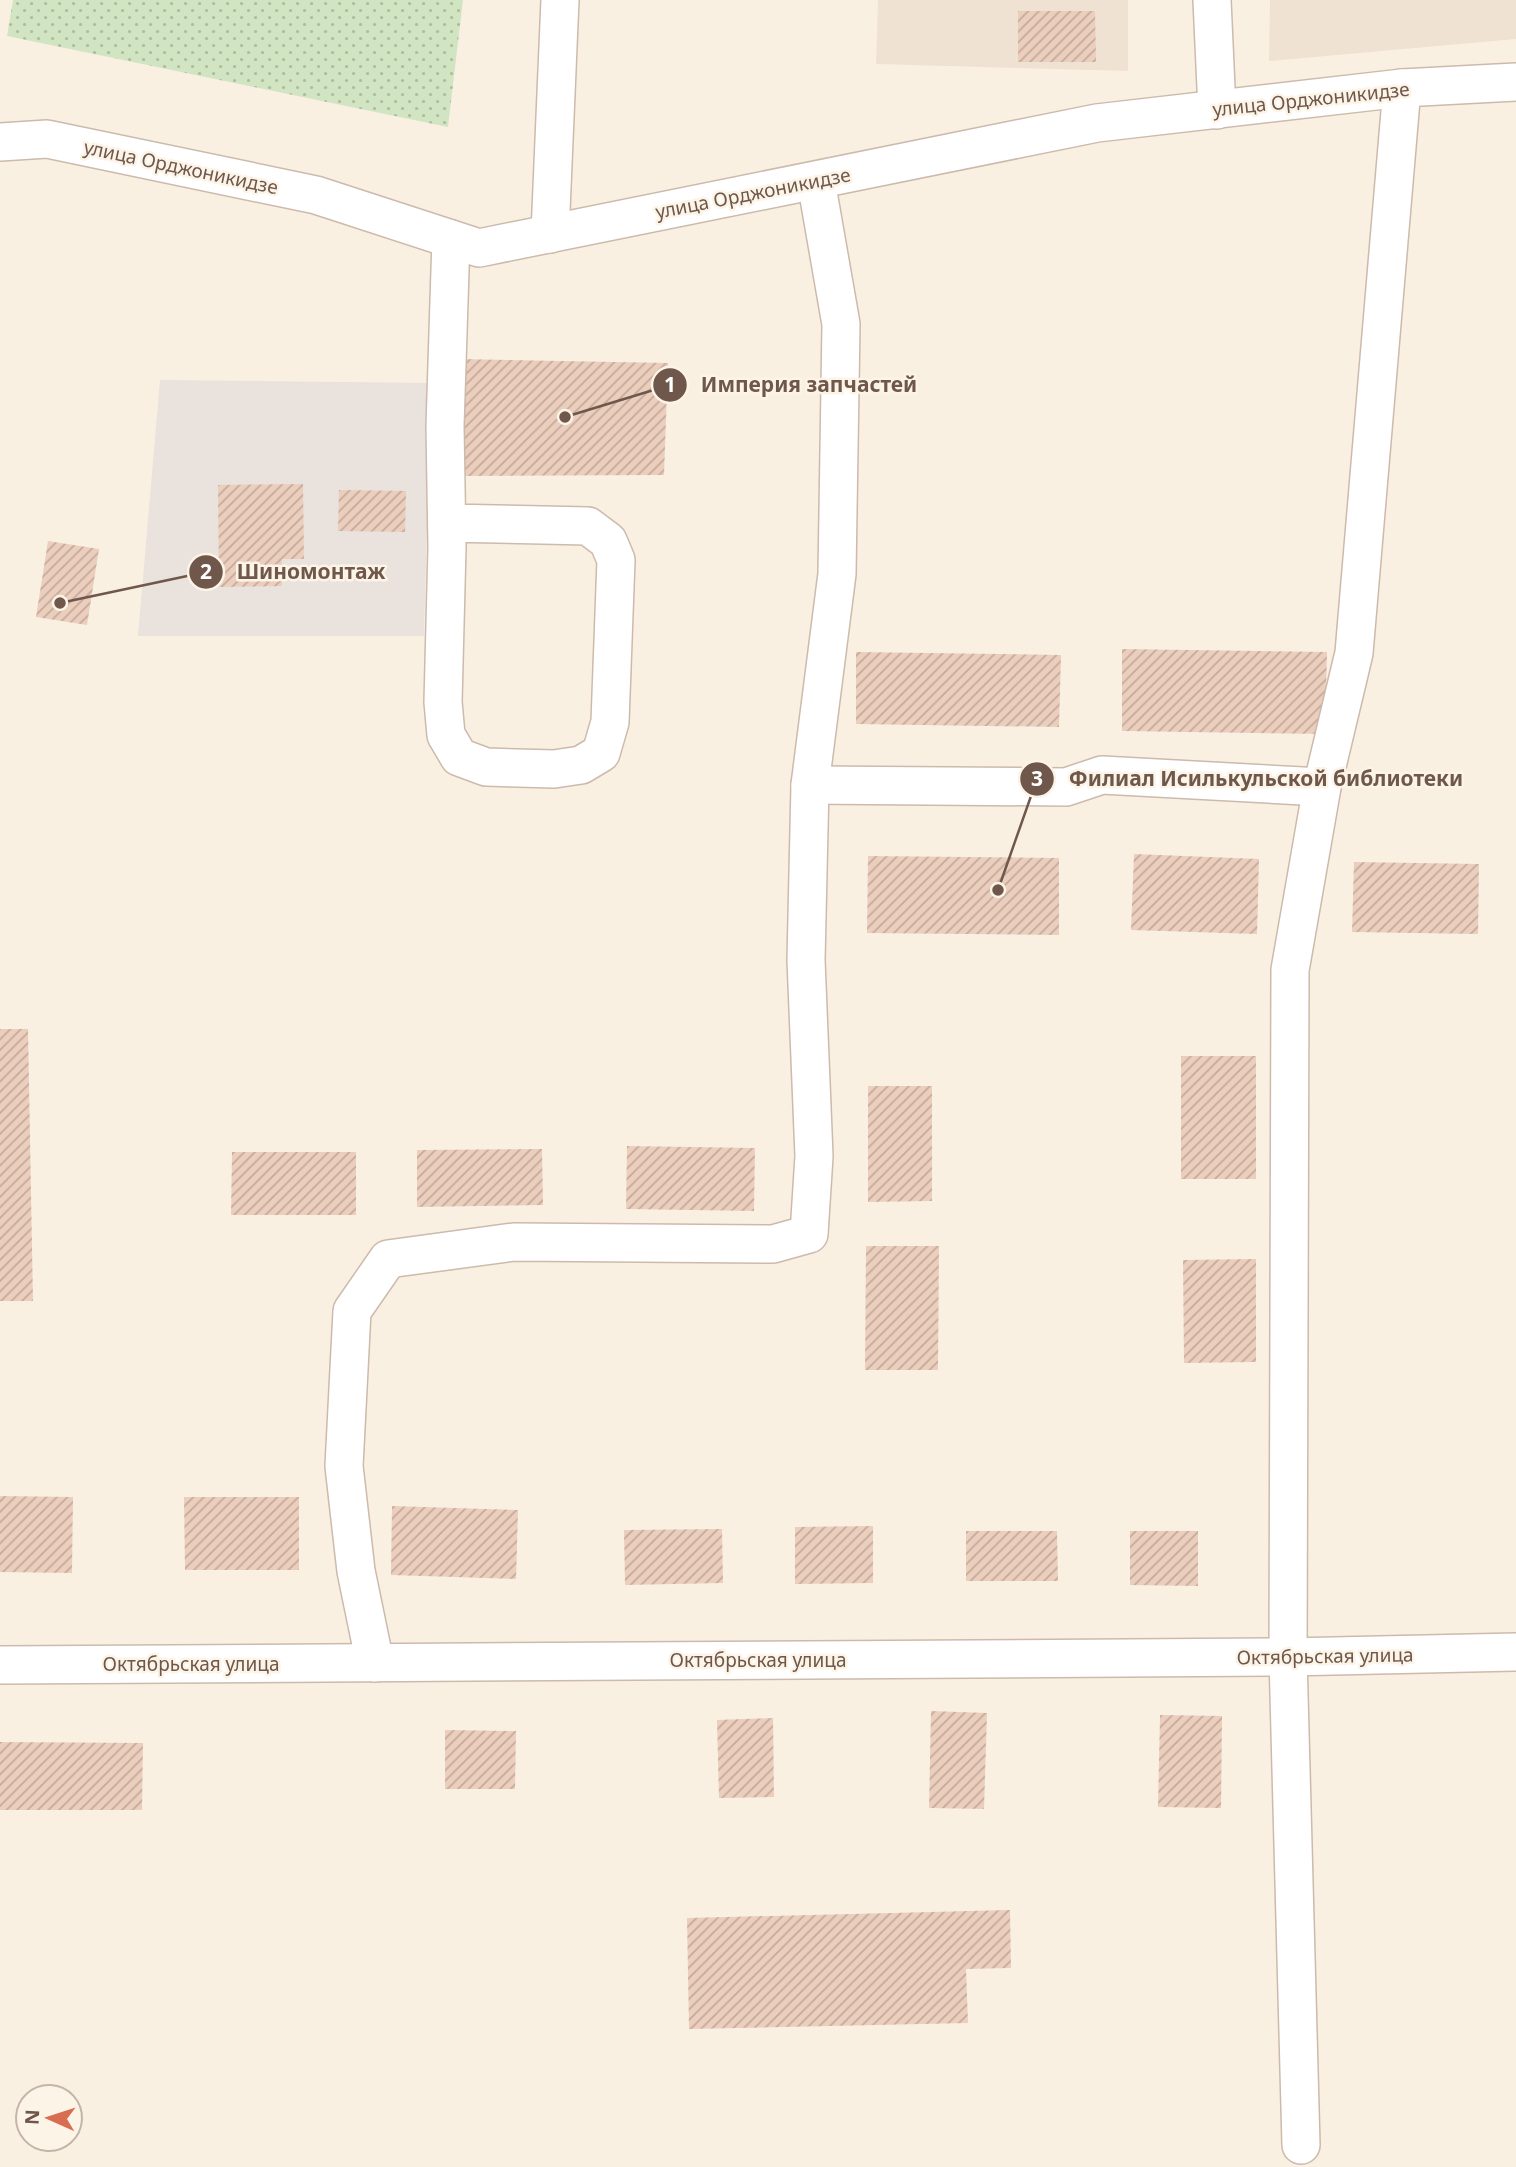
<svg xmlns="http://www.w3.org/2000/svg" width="1516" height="2167" font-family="'Noto Sans',sans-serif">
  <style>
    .residential { fill: #f0e2d2 }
    .industrial { fill: #e9e2dd }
    .grass { fill: url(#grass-dots) }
    .building { fill: url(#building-hatch) }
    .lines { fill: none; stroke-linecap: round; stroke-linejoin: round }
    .minor-casing { stroke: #ccbaad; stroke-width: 40 }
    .minor { stroke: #fff; stroke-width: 37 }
    .labels { text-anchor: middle; stroke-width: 5; stroke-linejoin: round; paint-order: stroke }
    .street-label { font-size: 19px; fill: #6f574b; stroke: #fdf4e8 }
    .leader { fill: none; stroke: #6f574b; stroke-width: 2.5 }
    .callout-dot { fill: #6f574b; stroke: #fdf4e8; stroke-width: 2.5 }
    .mark-label { font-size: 21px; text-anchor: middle; font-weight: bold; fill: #fff }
    .callout-label { font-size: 21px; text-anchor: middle; font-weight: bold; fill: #6f574b; stroke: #fdf4e8; stroke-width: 5; stroke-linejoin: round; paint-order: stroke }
  </style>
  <defs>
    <pattern id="grass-dots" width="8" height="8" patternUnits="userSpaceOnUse" patternTransform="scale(1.75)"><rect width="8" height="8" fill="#d2e5c3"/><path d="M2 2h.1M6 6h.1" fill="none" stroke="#afbca0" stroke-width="1.8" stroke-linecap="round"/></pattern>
    <pattern id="building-hatch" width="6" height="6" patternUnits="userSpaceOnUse" patternTransform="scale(1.75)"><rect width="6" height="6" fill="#eccebd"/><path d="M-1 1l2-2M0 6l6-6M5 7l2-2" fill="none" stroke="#c3aa9c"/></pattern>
  </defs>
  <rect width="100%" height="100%" fill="#faf0e2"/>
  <!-- residential -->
  <g class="residential">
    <polygon points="878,0 1128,0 1128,71 876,64"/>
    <polygon points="1270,0 1516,0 1516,39 1269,61"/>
  </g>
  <!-- industrial -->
  <polygon class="industrial" points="160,380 431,383 424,636 138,636"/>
  <!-- grass -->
  <polygon class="grass" points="13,0 463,0 448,127 7,36"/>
  <!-- building -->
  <g class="building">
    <polygon points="1018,11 1095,11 1096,62 1018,62"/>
    <polygon points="459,359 668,363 664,475 459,476"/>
    <polygon points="303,484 304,559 282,559 282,586 219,587 218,485"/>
    <polygon points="339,490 406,491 405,532 338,531"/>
    <polygon points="48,541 99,549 87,625 36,617"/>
    <polygon points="1122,649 1327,652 1325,734 1122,731"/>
    <polygon points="856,652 1061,655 1059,727 856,724"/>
    <polygon points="1134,854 1259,859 1257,934 1131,930"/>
    <polygon points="868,856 1059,858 1059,935 867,933"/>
    <polygon points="1354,862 1479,864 1478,934 1352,932"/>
    <polygon points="0,1029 28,1029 33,1301 0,1301"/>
    <rect x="1181" y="1056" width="75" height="123"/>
    <polygon points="868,1086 932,1086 932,1201 868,1202"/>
    <polygon points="627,1146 755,1148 754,1211 626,1209"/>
    <polygon points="542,1149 543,1205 417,1207 417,1150"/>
    <polygon points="232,1152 356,1152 356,1215 231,1215"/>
    <polygon points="866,1246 939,1246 938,1370 865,1370"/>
    <polygon points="1256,1259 1256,1362 1184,1363 1183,1260"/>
    <polygon points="0,1496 73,1497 72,1573 0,1572"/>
    <polygon points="184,1497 299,1497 299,1570 185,1570"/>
    <polygon points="392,1506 518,1510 516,1579 391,1575"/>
    <polygon points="873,1526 873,1583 795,1584 795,1527"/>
    <polygon points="722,1529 723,1583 625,1585 624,1530"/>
    <polygon points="966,1531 1057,1531 1058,1581 966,1581"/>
    <polygon points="1130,1531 1198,1531 1198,1586 1130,1585"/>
    <polygon points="931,1711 987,1713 984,1809 929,1808"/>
    <polygon points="1160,1715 1222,1716 1221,1808 1158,1807"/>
    <polygon points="773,1718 774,1797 719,1798 717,1720"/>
    <polygon points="445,1730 516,1731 515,1789 445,1789"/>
    <polygon points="0,1742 143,1743 142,1810 0,1810"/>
    <polygon points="1010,1910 1011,1968 966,1969 968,2023 689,2029 687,1918"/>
  </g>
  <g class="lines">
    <!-- minor casing -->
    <g class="minor-casing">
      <g id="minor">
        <polyline points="1212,0 1217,110"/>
        <polyline points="0,142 47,139 316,195 479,248 1097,123 1402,88 1516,82"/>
        <polyline points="550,234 560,0"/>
        <polyline points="447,523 588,526 608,541 616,560 610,722 601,753 581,765 554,769 486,767 459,757 446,735 443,702 447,547 445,426 451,239"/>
        <polyline points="810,785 1066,787 1102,775 1322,787"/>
        <polyline points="375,1663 356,1571 344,1466 352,1311 388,1259 514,1242 773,1244 809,1234 814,1156 806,960 810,785 837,574 841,324 816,181"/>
        <polyline points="0,1665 1288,1657 1516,1652"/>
        <polyline points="1301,2145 1288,1657 1290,970 1322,787 1354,653 1402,88"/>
      </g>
    </g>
    <!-- minor -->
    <use href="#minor" class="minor"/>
  </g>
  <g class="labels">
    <!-- street labels -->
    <g class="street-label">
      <text transform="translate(1311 99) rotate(-6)" y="7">улица Орджоникидзе</text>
      <text transform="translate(181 167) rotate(12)" y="7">улица Орджоникидзе</text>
      <text transform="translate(753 193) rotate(-11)" y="7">улица Орджоникидзе</text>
      <text transform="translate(1325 1656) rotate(-1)" y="7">Октябрьская улица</text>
      <text x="758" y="1667">Октябрьская улица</text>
      <text x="191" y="1671">Октябрьская улица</text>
    </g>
  </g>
  <!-- callouts -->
  <path class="leader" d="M565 417L670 385M60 603L206 572M998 890L1037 779"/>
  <g class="callout-dot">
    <circle cx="565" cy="417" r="7"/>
    <circle cx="60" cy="603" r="7"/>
    <circle cx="998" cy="890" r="7"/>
    <circle cx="670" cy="385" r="18"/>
    <circle cx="206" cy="572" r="18"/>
    <circle cx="1037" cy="779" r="18"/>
  </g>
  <g class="mark-label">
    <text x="670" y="392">1</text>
    <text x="206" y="579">2</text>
    <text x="1037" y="786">3</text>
  </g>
  <g class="callout-label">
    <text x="809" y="392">Империя запчастей</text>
    <text x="311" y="579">Шиномонтаж</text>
    <text x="1266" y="786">Филиал Исилькульской библиотеки</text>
  </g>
  <!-- north arrow -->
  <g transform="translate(49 2118) rotate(273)"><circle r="33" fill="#fdf4e8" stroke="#c4b5a9" stroke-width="2"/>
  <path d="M0-5L12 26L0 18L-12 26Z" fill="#d96d52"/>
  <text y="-10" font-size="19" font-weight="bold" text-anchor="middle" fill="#6f574b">N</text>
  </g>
</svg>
